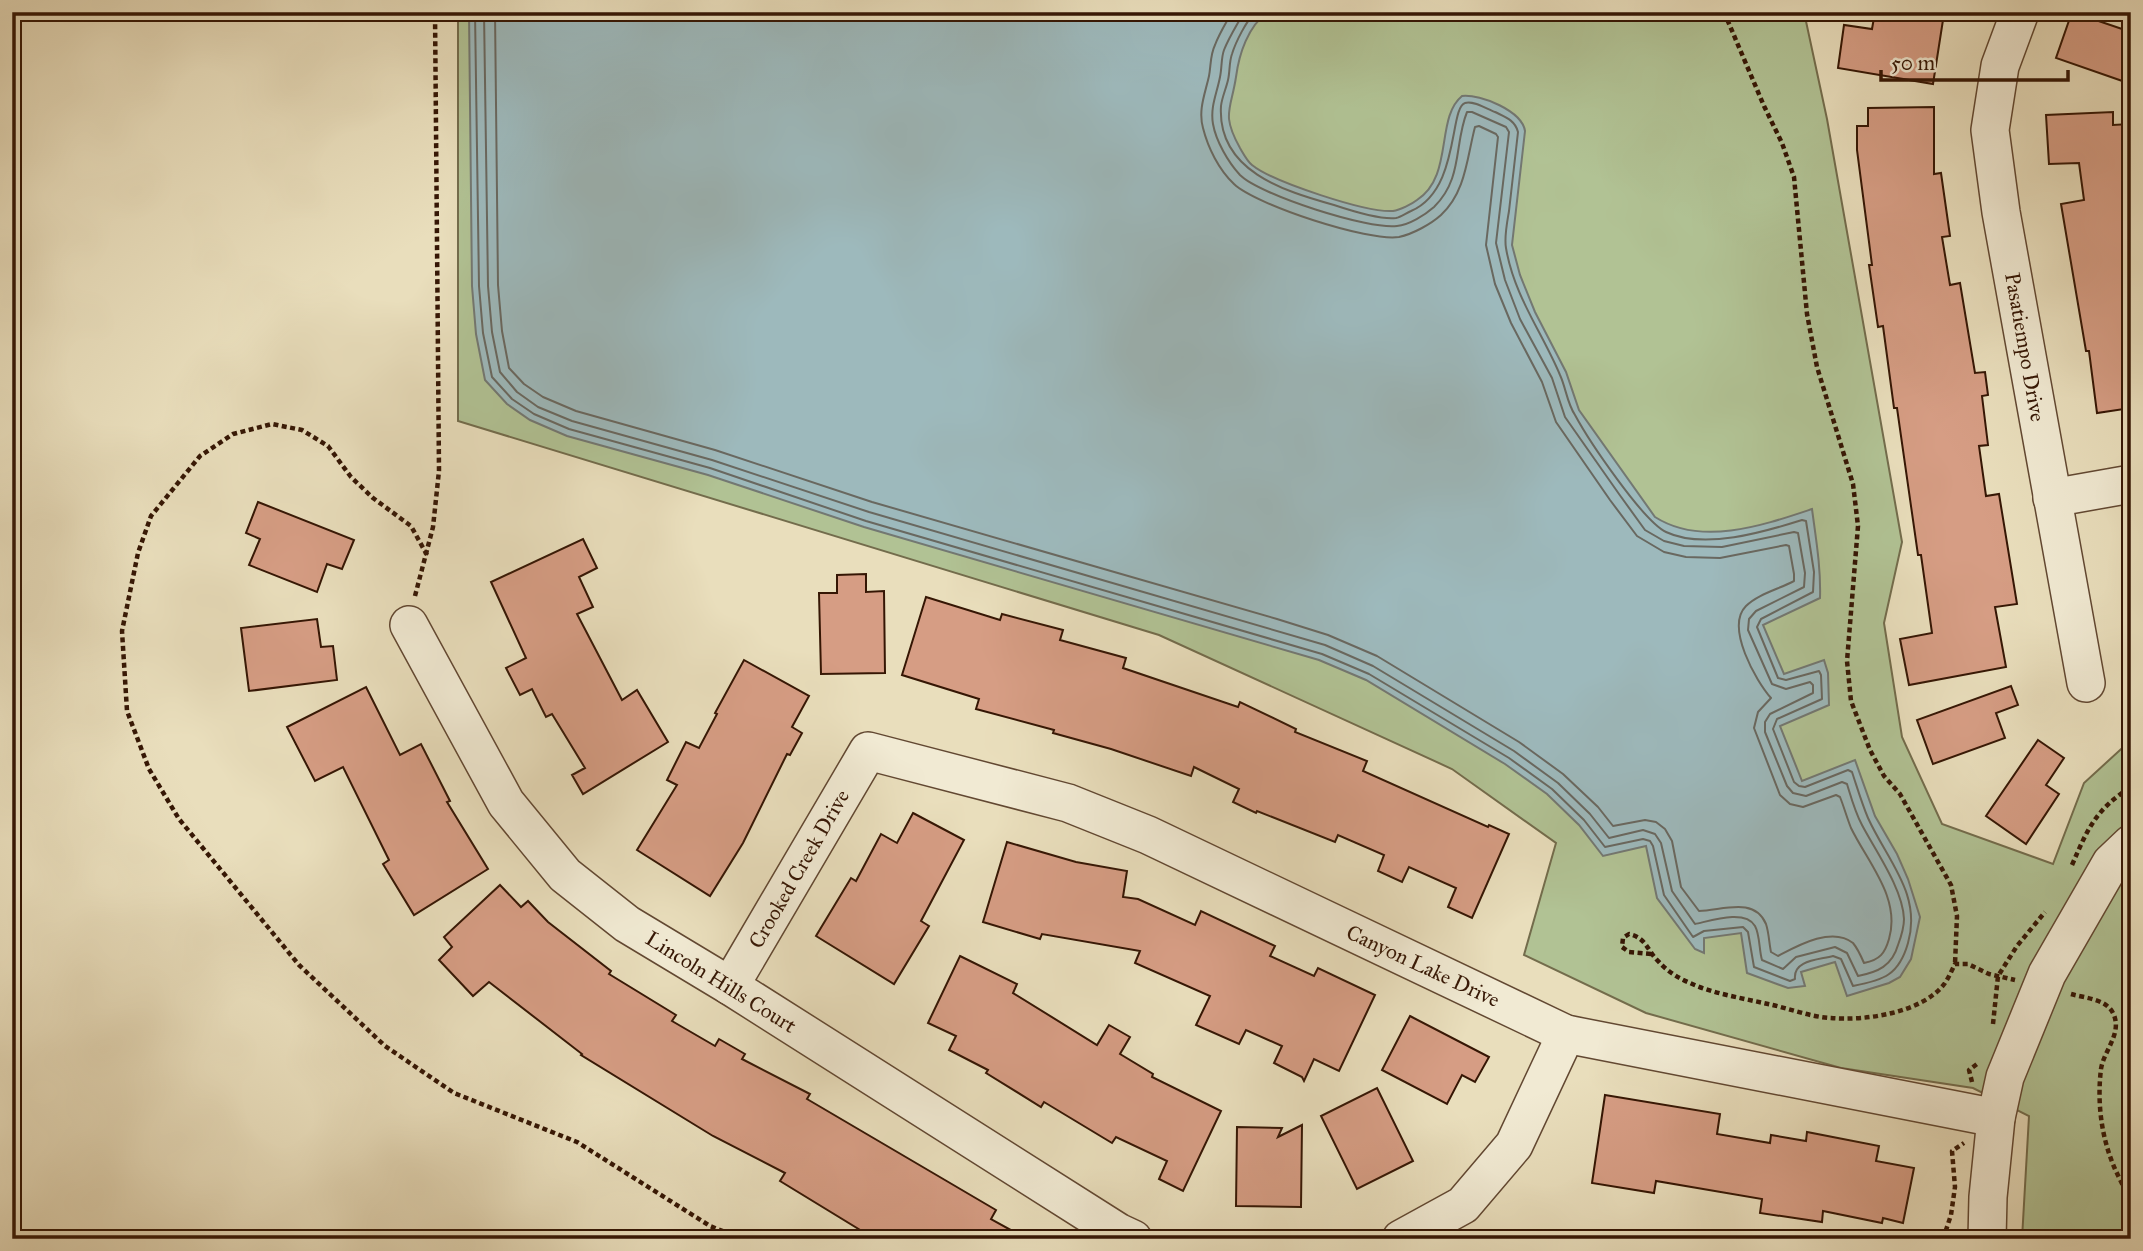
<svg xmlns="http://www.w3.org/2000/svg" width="2143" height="1251" font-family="'IM FELL Great Primer',serif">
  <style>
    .green { fill: #b1c294; stroke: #736c4c; stroke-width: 2 }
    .water { fill: #9db9bc; stroke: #737872; stroke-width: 2 }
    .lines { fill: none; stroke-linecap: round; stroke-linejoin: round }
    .shore { stroke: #696860; stroke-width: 2 }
    .building { fill: #d69d84; stroke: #351604; stroke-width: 2 }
    .minor-casing { stroke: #624832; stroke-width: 40 }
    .path { stroke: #351604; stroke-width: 4.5; stroke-dasharray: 5 3.5; stroke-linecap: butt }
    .minor { stroke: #f1ead3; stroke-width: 37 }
    .labels { text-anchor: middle; stroke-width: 6; stroke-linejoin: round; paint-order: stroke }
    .street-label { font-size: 21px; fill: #351604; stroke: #f1ead3 }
  </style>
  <rect width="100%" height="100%" fill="#e9debc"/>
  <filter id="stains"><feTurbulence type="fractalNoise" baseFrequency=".00286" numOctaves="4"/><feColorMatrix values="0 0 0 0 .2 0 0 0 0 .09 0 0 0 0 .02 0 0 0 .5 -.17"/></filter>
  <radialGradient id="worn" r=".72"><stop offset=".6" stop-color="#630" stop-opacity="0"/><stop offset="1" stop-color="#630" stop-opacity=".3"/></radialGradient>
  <!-- green -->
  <polygon class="green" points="458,12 1804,12 1827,119 1902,542 1884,623 1902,737 1942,824 2053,864 2084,783 2131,740 2131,1239 2022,1239 2029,1116 1973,1088 1841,1068 1646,1013 1524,955 1556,843 1452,769 1159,635 458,421"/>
  <!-- water -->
  <path class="water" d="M469,12h799c-20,14 -29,42 -32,65 -5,33 -15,37 4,71 3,5 7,13 12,17 21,17 115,48 141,46 7,-1 19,-7 24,-11 37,-24 18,-82 45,-104 19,-2 60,15 63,35l-13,114 8,30 15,37 31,60 13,38 76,107c47,30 109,8 157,-8 4,30 9,59 8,89l-57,27 21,49 40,-14 4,13 1,32 -49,21 22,55 53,-21 20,56 22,38 11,25 12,38 -9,42 -11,18 -11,6 -42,13 -12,-34 -34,10 4,14 -17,2 -41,-15 -6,-40 -37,5v15l-9,-4 -38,-51 -11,-52 -43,10 -24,-31 -32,-31 -42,-30 -139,-84 -47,-20 -455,-133 -156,-52 -141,-39 -37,-16 -23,-16 -22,-24 -9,-46 -4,-48z"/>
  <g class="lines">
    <!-- shore -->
    <g class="shore">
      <path d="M475,12l4,274 4,47 9,44 20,22 22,15 35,15 141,39 156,53 456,133 47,20 140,84 43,31 32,31 21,27 38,-8 7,2 3,5 11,49 29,42 11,-6 39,-4 5,5 6,35 36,14 5,-2c-2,-19 23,-19 38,-23l8,3 12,27c31,-6 46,-11 55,-43 14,-49 -21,-83 -40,-125 -6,-14 -11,-31 -16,-46l-4,-2 -43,17 -6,-1 -5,-4 -21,-53 4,-10 45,-20 -1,-24 -2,-4 -33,9 -8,-2 -21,-51 4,-8 52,-27 1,-20 -8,-51 -4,-1c-38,12 -98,30 -136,12 -23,-11 -77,-91 -91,-117 -8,-12 -9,-27 -15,-40 -18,-43 -46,-79 -54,-127 -2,-11 1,-25 3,-37 3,-26 6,-53 9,-79 -3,-12 -13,-15 -23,-20 -8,-3 -22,-12 -30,-9 -16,5 -5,87 -54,108 -5,2 -10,6 -15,7 -15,2 -47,-8 -62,-13 -50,-14 -117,-34 -113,-99 1,-9 5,-17 7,-26 2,-8 1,-18 4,-26 4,-13 14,-32 23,-42"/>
      <path d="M484,12l4,274 4,46 8,40 17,20 21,15 34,14 140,39 157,52 456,133 48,21 141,85 44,32 32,31 19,24 34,-8 12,4 6,9 11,48 23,33c15,-3 50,-15 60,2 5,9 4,24 7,34l21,9 13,-12 39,-10 12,6 11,23c20,-4 34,-10 40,-31 3,-8 6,-17 6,-26 -1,-30 -29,-69 -42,-94 -7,-13 -11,-28 -15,-41l-5,-2 -36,14 -13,-3 -6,-7 -22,-54v-10l5,-8 43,-21v-8l-3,-3 -24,7 -14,-5 -24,-54 1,-11 7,-8 48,-24 1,-14 -7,-40 -4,-1 -72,15 -38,-1 -20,-5 -19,-11 -26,-36 -54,-77 -13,-39 -32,-59 -15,-39 -9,-37 13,-111 -3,-5 -34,-15h-5c-13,32 -4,67 -33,95 -9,8 -25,18 -37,19 -28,4 -137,-31 -157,-51 -12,-13 -24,-34 -27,-51 -3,-17 4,-31 7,-47 2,-9 1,-19 4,-27 5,-13 13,-25 20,-38"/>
      <path d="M495,12l3,273 4,46 7,37 15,16 19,13 33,14 139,39 157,52 405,117 51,16 49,21 142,86 44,32 35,33 15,19 32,-6 11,2 9,7 7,12 9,46 18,24c22,0 55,-15 67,13 3,9 3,19 5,28l7,4c19,-10 54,-30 75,-13 5,6 8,13 11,20 16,-3 21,-10 25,-24 12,-41 -21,-76 -38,-111 -4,-10 -7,-21 -11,-31l-4,-2 -33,12 -13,-3 -10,-9 -26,-67 4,-16 13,-14c-15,-17 -46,-71 -25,-92 12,-12 33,-17 48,-25v-7l-5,-28 -3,-1 -66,13 -34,-1 -22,-5 -27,-16 -27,-36 -54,-78 -14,-40 -31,-59 -16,-39 -9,-39 12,-108 -2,-3 -17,-8 -4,1c-8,30 -9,65 -34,88 -10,9 -28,19 -42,22 -30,5 -143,-32 -165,-53 -15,-14 -26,-36 -31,-56 -5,-18 2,-34 6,-52 2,-10 1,-21 6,-31 4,-11 11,-22 17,-33"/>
    </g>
  </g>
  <!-- building -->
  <g class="building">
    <polygon points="1875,12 1890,12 1943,20 1933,84 1838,68 1844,25 1872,29"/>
    <polygon points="2072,12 2131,32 2131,84 2056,58"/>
    <polygon points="1934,107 1934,174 1941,173 1950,236 1942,237 1950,285 1960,283 1975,373 1985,372 1988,395 1982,396 1988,445 1979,446 1986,496 1999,494 2017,604 1995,607 2006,667 1909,685 1900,639 1932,633 1921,555 1918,555 1897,408 1894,408 1883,326 1878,327 1869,265 1872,265 1857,150 1857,126 1868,126 1868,108"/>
    <polygon points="2113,112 2113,125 2130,124 2131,408 2097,413 2089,351 2086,351 2061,204 2084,200 2079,163 2049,164 2046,115"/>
    <polygon points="258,502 354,540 342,569 327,564 317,592 249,565 260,539 246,533"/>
    <polygon points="583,539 597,568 579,577 593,607 577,614 622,700 637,690 668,742 583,794 572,775 585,768 552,714 546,717 532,689 520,695 506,668 526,658 491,582"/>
    <polygon points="866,574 866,592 884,591 885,673 821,674 819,593 837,593 837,575"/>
    <polygon points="926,597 1000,620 1002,614 1063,630 1060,640 1126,658 1123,668 1238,707 1240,702 1296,729 1295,732 1367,761 1363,771 1488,827 1489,825 1509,834 1472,918 1448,907 1456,888 1409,867 1402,882 1378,871 1384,855 1338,835 1335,842 1257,811 1256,813 1233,802 1239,789 1194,767 1191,776 1111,749 1053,733 1054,730 976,709 979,699 902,675"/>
    <polygon points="317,619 321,647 333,646 337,680 249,691 241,628"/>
    <polygon points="744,660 809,696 792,727 802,733 790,755 787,754 743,843 710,896 637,850 677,785 667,780 686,742 699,748 717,714 715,713"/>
    <polygon points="2011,686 2018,705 1996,713 2005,738 1933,764 1917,720"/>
    <polygon points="366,687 400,755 421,744 450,801 447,802 488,869 414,915 383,864 389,860 343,767 315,781 287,727"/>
    <polygon points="2038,740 2064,758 2046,785 2059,794 2026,844 1986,816"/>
    <polygon points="913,813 964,840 921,921 929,926 894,984 816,936 851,878 856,881 881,834 897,843"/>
    <polygon points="1007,842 1076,862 1127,871 1123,897 1138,899 1195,925 1201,911 1275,946 1270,956 1314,976 1318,968 1375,995 1339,1071 1314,1059 1304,1081 1302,1077 1274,1063 1282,1046 1246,1030 1239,1044 1196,1025 1210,996 1135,963 1140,951 1042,934 1040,939 983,922"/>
    <polygon points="500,885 521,907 528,901 548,922 611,971 609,974 676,1015 672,1021 715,1046 719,1039 745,1054 742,1059 810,1094 807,1099 996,1210 991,1219 1027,1239 875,1239 780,1181 785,1173 713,1136 581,1055 582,1054 489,982 473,996 439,960 452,947 444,937"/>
    <polygon points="960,956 1017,984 1013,993 1097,1045 1109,1025 1130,1037 1120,1054 1153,1074 1152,1077 1221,1111 1183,1191 1159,1179 1167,1161 1116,1137 1112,1143 1044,1102 1041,1107 986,1073 988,1070 949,1050 956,1036 928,1023"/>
    <polygon points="1410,1016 1489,1057 1475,1082 1462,1075 1447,1104 1382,1070"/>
    <polygon points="1377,1088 1413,1161 1357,1189 1321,1116"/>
    <polygon points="1605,1095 1720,1114 1717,1134 1770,1143 1771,1135 1806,1141 1807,1132 1879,1146 1876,1161 1914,1168 1903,1223 1883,1218 1882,1223 1823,1211 1822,1222 1760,1213 1762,1199 1656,1181 1654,1193 1592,1183"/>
    <polygon points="1302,1125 1301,1207 1236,1206 1237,1127 1282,1128 1278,1137"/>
  </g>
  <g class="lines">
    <!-- minor casing -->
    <g class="minor-casing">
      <g id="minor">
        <polyline points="2020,12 2000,66 1990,130 2001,212 2086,683"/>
        <polyline points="2052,498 2131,484"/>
        <polyline points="409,625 506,803 565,875 627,924 730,986 1118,1232 1133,1239"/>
        <polyline points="730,986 868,751 1068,803 1148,835 1566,1034 1996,1118"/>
        <polyline points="1401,1239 1463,1205 1514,1145 1566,1034"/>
        <polyline points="1987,1239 1988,1197 1996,1118 2005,1077 2047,974 2111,863 2131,844"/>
      </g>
    </g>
    <!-- path -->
    <g class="path">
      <polyline points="1724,12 1764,106 1782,143 1794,177 1807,314 1817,367 1853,484 1858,526 1847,661 1851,701 1870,750 1884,776 1900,794 1951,885 1957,916 1955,964"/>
      <polyline points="427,555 411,526 373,498 351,477 328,446 302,430 272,424 233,434 200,456 151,516 138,553 122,631 127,711 149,769 179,819 299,965 385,1046 454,1093 577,1142 710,1226 742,1239"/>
      <polyline points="415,596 433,527 439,471 435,12"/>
      <path d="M2072,865c16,-37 24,-56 59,-78"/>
      <path d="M1651,954l-22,-2 -7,-5 1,-9 6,-4c18,4 18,17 30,28 8,9 19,16 31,21 24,11 52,15 78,21 20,4 42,13 63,14 34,3 92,-5 114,-35 4,-6 7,-13 10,-19h13l21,10 26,6"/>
      <path d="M2071,994c14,4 35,5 42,19 10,20 -9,37 -12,56 -4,33 0,68 14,100 5,11 11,22 16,34"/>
      <polyline points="1993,1024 1998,976 2017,946 2045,912"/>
      <polyline points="1972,1082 1969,1070 1977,1064"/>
      <polyline points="1943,1239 1951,1215 1955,1187 1952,1151 1964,1143"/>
    </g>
    <!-- minor -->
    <use href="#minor" class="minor"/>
  </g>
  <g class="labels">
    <!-- street labels -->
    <g class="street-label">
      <text transform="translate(2025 347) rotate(80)" y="7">Pasatiempo Drive</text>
      <text transform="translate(799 869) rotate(-60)" y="7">Crooked Creek Drive</text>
      <text transform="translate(1423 966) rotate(25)" y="7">Canyon Lake Drive</text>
      <text transform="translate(721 982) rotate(32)" y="7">Lincoln Hills Court</text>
    </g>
  </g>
  <!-- margin -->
  <rect width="2143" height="1251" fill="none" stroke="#e9debc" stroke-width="42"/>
  <rect x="14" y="14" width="2115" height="1223" fill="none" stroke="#351604" stroke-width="3.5"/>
  <rect x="21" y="21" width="2101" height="1209" fill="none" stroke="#351604" stroke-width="2"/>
  <!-- scale -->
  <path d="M1881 70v10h187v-10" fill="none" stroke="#351604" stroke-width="3.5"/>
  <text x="1891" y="70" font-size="21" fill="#351604" stroke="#f1ead3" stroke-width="5" paint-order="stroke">50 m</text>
  <rect width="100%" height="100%" filter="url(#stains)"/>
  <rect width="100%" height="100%" fill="url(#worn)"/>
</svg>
